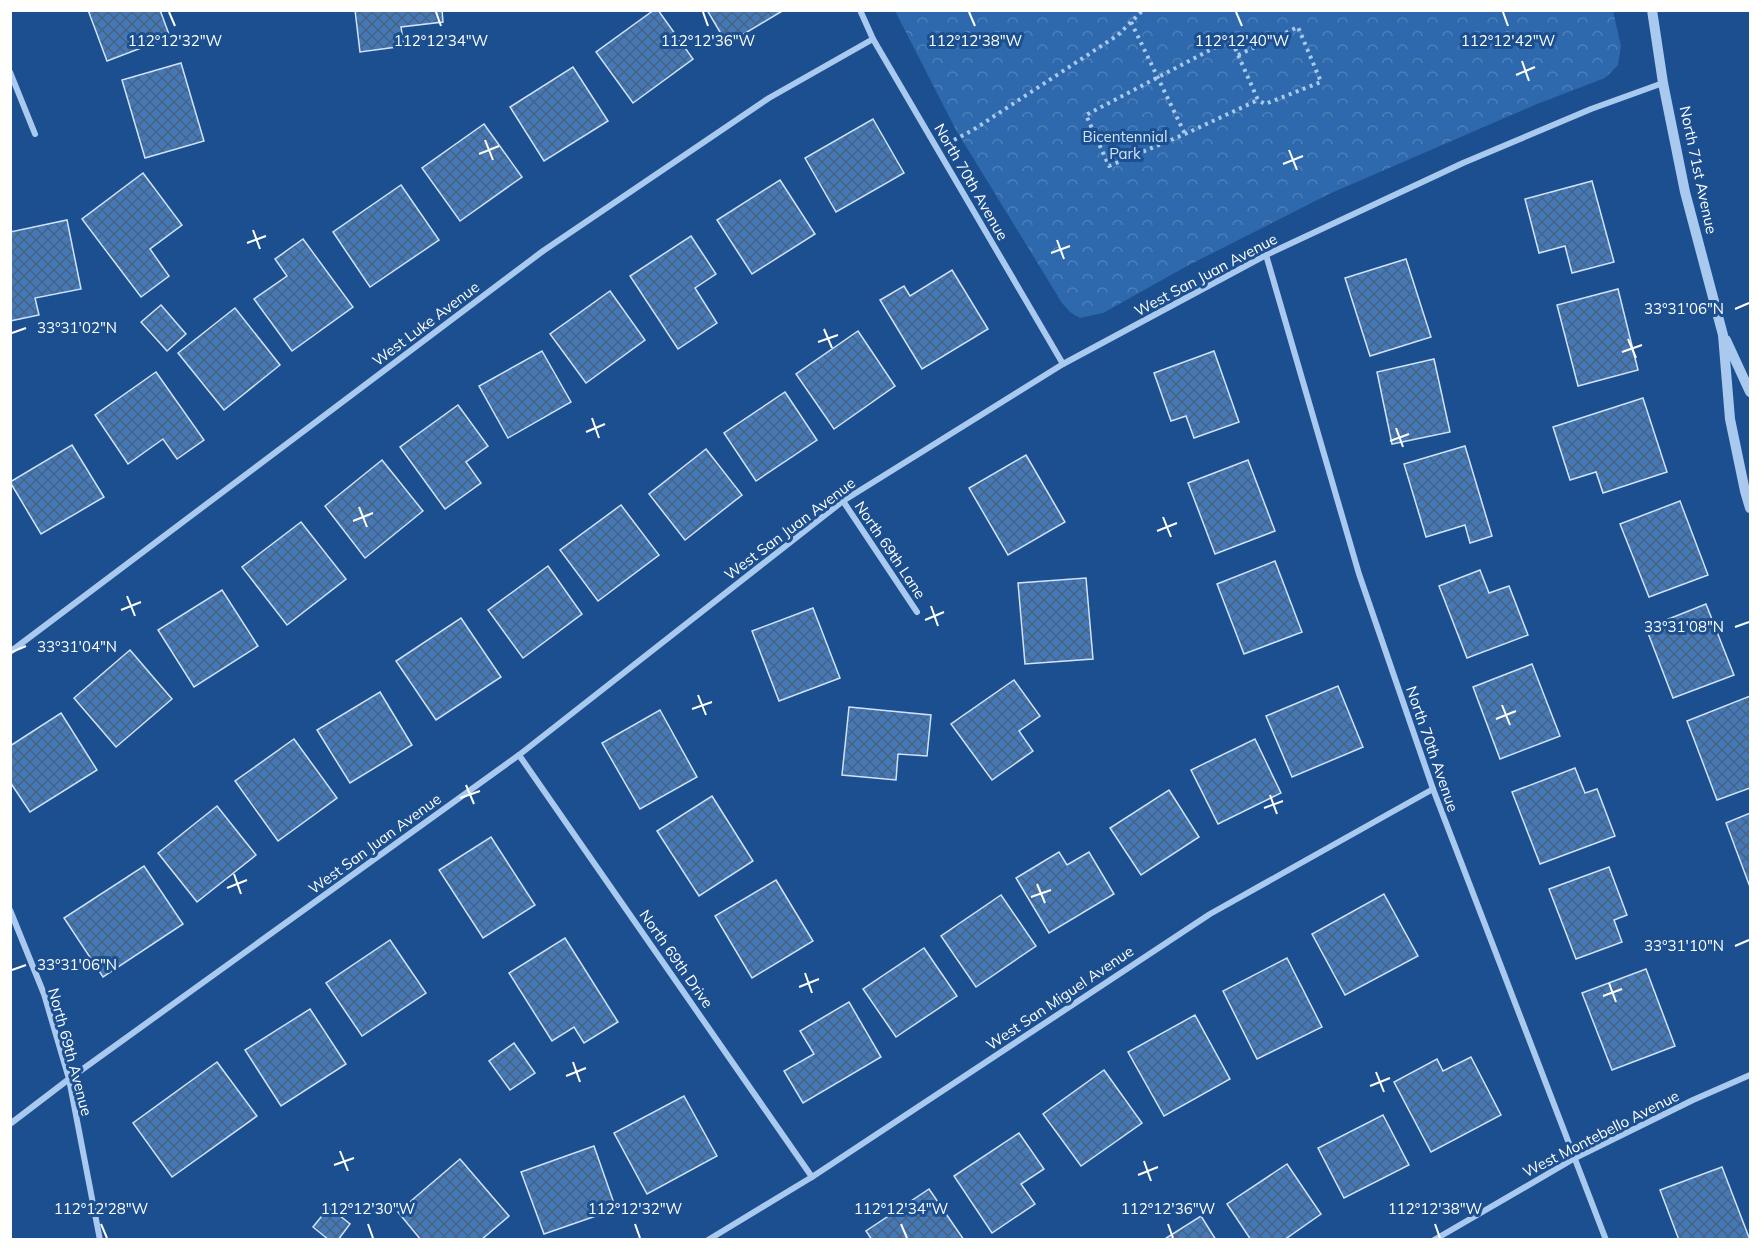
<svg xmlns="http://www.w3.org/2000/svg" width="1761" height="1250" font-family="Mulish,sans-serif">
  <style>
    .park { fill: url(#park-crowns) }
    .building { fill: url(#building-cross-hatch); stroke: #cfe3fa; stroke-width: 1.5 }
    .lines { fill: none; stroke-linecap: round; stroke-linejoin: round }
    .path { stroke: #a9c9ee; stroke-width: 4; stroke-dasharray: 3 4.5; stroke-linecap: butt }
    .minor { stroke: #a9c9ee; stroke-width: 6 }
    .tertiary { stroke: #a9c9ee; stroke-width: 10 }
    .ticks { fill: none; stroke: #fff; stroke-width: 2 }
    .labels { text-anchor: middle; stroke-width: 6; stroke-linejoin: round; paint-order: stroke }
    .park-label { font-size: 15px; fill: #cfe3fa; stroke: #1b4f8f }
    .street-label { font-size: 15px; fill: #fff; stroke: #1b4f8f }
    .ticks-label { font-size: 15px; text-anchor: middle; fill: #fff; stroke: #1b4f8f; stroke-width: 6; stroke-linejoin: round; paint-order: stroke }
  </style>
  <defs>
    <pattern id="park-crowns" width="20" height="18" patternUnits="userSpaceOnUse" patternTransform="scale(1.5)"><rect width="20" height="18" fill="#2e69ad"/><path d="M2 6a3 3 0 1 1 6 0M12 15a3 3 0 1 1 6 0" fill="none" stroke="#4d80b9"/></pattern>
    <pattern id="building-cross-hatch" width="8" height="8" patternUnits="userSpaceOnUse" patternTransform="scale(1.5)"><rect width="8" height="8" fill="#4478b7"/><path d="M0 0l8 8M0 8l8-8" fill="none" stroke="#486282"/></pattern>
  </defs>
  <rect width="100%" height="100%" fill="#1b4f8f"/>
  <!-- park -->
  <polygon class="park" points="895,11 1613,11 1621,46 1618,65 1605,78 1537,104 1329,194 1187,266 1103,313 1080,318 1070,312 1062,303 956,130"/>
  <!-- building -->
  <g class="building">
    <polygon points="88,10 160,10 170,37 107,61"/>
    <polygon points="355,10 442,10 443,22 401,27 404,46 360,52"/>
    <polygon points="654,10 658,10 693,59 633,103 596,52"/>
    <polygon points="707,10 784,10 727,44"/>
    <polygon points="181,63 204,141 145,158 122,80"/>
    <polygon points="573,67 608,121 544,161 510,107"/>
    <polygon points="873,119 904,173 836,212 805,158"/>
    <polygon points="484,124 522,177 460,221 422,168"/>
    <polygon points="143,173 182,225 150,249 169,276 141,297 82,219"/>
    <polygon points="780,180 815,234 752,274 717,220"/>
    <polygon points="1592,181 1614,262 1572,273 1565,246 1539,253 1525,199"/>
    <polygon points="401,185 439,240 370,287 333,232"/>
    <polygon points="67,220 81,289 35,298 39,315 10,321 10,232"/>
    <polygon points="691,236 716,274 695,288 717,323 678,349 630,276"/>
    <polygon points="303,239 353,307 292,351 254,299 287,276 275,259"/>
    <polygon points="1406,259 1431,337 1370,356 1345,278"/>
    <polygon points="952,270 988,329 922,369 880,300 904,286 910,296"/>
    <polygon points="1618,289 1638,370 1578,386 1557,305"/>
    <polygon points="610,291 645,340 586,383 550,334"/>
    <polygon points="161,305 186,334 167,351 141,322"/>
    <polygon points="235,308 280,365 224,410 178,353"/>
    <polygon points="858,331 895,386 834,429 796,374"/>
    <polygon points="542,351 571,402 508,438 479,386"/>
    <polygon points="1214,351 1239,422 1194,438 1186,416 1171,421 1154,373"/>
    <polygon points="1434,359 1450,432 1392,444 1377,372"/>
    <polygon points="156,372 204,440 177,459 163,439 128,464 95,415"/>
    <polygon points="785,392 817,440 756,481 724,433"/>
    <polygon points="1643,398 1667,472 1603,493 1596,472 1570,480 1553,427"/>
    <polygon points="458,405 488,446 466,462 481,483 445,509 400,447"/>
    <polygon points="72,445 104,497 41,534 10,482"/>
    <polygon points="1465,446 1492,536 1470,543 1465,525 1426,537 1404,464"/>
    <polygon points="706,449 742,495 685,540 649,494"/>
    <polygon points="1026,455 1065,522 1008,555 969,488"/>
    <polygon points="382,460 423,511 365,558 325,506"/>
    <polygon points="1248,460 1275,531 1215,554 1188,483"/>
    <polygon points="1680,501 1708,575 1649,597 1620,524"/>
    <polygon points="621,505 659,555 598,601 560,550"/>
    <polygon points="301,522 346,579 287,625 242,567"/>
    <polygon points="1275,561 1302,632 1244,654 1217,584"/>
    <polygon points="548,566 582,614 523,658 488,610"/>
    <polygon points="1480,570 1489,593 1509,586 1528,635 1467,658 1439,586"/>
    <polygon points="1086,578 1093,659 1025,664 1018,583"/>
    <polygon points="222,590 258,646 194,687 158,630"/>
    <polygon points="1706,604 1734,675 1673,698 1646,628"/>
    <polygon points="813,608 840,678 779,701 752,631"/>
    <polygon points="461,618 501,677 436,720 396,661"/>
    <polygon points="130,650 172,699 116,747 74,698"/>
    <polygon points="1532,664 1560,736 1500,759 1473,687"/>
    <polygon points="1014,680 1040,716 1019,731 1033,751 992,780 951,724"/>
    <polygon points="1338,686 1363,747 1292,777 1266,716"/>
    <polygon points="380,692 412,745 350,783 317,730"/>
    <polygon points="1750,696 1750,788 1717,800 1687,721"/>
    <polygon points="849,707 931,715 927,756 898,754 896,780 842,775"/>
    <polygon points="660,710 697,777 640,809 602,743"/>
    <polygon points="61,713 97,770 30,812 10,782 10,746"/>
    <polygon points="294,739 337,798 278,841 235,781"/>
    <polygon points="1255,739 1281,793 1218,824 1191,770"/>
    <polygon points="1575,768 1585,793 1597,789 1615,836 1540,864 1512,792"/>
    <polygon points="1169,790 1199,837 1141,875 1110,828"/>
    <polygon points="712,796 753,861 699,896 657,831"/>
    <polygon points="217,806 256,855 197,902 158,853"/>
    <polygon points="1750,813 1750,887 1726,823"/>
    <polygon points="491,837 535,905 483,938 439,870"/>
    <polygon points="1059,852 1067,865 1089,852 1114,894 1049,933 1016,878"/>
    <polygon points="144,866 183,924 103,977 64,918"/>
    <polygon points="1609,867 1627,915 1614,920 1622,942 1576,959 1549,889"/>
    <polygon points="776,880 813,941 752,978 715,916"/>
    <polygon points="1384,894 1418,956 1345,995 1312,934"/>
    <polygon points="1001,895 1036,946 976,987 941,936"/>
    <polygon points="565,938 618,1022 584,1043 574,1027 552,1041 509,973"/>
    <polygon points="390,940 426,993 362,1036 326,983"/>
    <polygon points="924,948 957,996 896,1037 863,989"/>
    <polygon points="1287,958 1322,1027 1257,1059 1223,991"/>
    <polygon points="1646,969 1675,1046 1612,1070 1582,993"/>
    <polygon points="849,1002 881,1057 803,1103 784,1071 814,1054 800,1031"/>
    <polygon points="310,1009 346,1064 281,1106 245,1050"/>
    <polygon points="1195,1015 1230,1079 1164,1116 1128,1052"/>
    <polygon points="514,1043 535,1073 510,1090 489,1061"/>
    <polygon points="1471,1057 1501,1115 1431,1152 1394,1082 1437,1059 1443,1071"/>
    <polygon points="217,1062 257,1116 172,1177 133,1123"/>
    <polygon points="1104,1070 1142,1123 1081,1166 1043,1114"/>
    <polygon points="684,1096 717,1156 647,1194 614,1133"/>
    <polygon points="1383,1115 1409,1165 1344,1198 1318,1148"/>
    <polygon points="1019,1133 1044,1169 1021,1184 1035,1204 992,1233 954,1176"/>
    <polygon points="594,1146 616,1209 544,1234 521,1172"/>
    <polygon points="460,1159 509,1216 481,1240 421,1240 398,1212"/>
    <polygon points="1287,1164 1321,1214 1284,1240 1251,1240 1227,1204"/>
    <polygon points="1722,1167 1750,1240 1679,1240 1660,1190"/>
    <polygon points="929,1189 964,1240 872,1240 866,1231"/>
    <polygon points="329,1207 350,1224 338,1240 329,1240 313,1227"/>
    <polygon points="1201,1216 1216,1240 1163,1240"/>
  </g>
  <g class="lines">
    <!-- path -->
    <g class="path">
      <polyline points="1131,22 1185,134"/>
      <polyline points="1238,55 1298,27 1321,82 1265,104 1258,100 1231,39 1086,115 1109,166 1185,134 1258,100"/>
      <polyline points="954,140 973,130 1118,35 1143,10"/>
    </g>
    <!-- minor -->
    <g class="minor">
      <polyline points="860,10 873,39 1063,364"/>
      <polyline points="10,72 35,134"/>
      <polyline points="1266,255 1359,574 1433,789 1606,1240"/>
      <polyline points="843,501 917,612"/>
      <polyline points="10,652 543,251 769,98 873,39"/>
      <polyline points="519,755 812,1177"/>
      <polyline points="10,910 44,994 69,1079 100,1240"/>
      <polyline points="10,1124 69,1079 519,755 843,501 1063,364 1266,255 1463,163 1591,109 1663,83"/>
      <polyline points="708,1240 812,1177 1210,914 1433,789"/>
      <polyline points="1434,1240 1575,1158 1693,1100 1750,1075"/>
    </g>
    <!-- tertiary -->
    <g class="tertiary">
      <polyline points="1652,10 1663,83 1685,192 1723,335 1730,419 1745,491 1750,508"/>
      <polyline points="1726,340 1750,392"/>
    </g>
  </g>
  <!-- ticks -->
  <path class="ticks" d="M169,12l6,14M436,12l5,14M703,12l5,14M969,12l6,14M1236,12l6,14M1503,12l5,14M1522,61l7,20M1516,75l19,-8M485,140l8,20M1289,150l8,20M479,154l20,-8M1283,164l20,-8M253,230l7,19M1057,240l7,19M247,243l19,-7M1051,253l19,-7M1735,309l14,-6M824,329l8,19M12,333l14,-5M1628,339l8,19M818,342l20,-7M1622,352l20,-7M592,418l7,20M1396,428l7,19M586,432l19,-8M1390,441l19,-7M359,507l8,20M1163,517l8,20M353,521l20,-8M1157,531l20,-8M127,596l8,20M931,606l7,20M121,610l20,-8M925,620l19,-8M1735,627l14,-5M12,652l14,-6M698,695l8,20M1502,705l8,20M692,709l20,-7M1496,719l20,-8M466,785l8,19M1270,795l7,19M460,798l20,-7M1264,808l19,-7M234,874l7,20M1037,884l8,19M227,888l20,-8M1031,897l20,-7M1735,946l14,-6M12,970l14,-5M805,973l7,20M1609,983l7,19M799,987l20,-8M1603,996l19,-7M573,1062l7,20M1376,1072l8,20M566,1076l20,-8M1370,1086l20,-8M340,1151l8,20M1144,1161l7,20M334,1165l20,-7M1138,1175l20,-8M101,1224l6,14M368,1224l5,14M635,1224l5,14M901,1224l6,14M1168,1224l5,14M1435,1224l5,14"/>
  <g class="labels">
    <!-- park labels -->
    <g class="park-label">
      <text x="1125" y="142">Bicentennial<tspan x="1125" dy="17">Park</tspan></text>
    </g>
    <!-- street labels -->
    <g class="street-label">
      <text transform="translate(1698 170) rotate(78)" y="5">North 71st Avenue</text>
      <text transform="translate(971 182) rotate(60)" y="5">North 70th Avenue</text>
      <text transform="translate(1206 275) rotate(-28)" y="5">West San Juan Avenue</text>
      <text transform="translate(426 324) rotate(-37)" y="5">West Luke Avenue</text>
      <text transform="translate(790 529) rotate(-37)" y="5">West San Juan Avenue</text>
      <text transform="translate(890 550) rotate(56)" y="5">North 69th Lane</text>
      <text transform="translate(1432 749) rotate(71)" y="5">North 70th Avenue</text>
      <text transform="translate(375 844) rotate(-36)" y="5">West San Juan Avenue</text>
      <text transform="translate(676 959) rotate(55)" y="5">North 69th Drive</text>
      <text transform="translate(1060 998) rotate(-34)" y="5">West San Miguel Avenue</text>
      <text transform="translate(70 1052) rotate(75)" y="5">North 69th Avenue</text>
      <text transform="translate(1601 1134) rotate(-27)" y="5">West Montebello Avenue</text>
    </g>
  </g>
  <g class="ticks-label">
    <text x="175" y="46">112°12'32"W</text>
    <text x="441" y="46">112°12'34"W</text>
    <text x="708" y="46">112°12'36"W</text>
    <text x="975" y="46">112°12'38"W</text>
    <text x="1242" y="46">112°12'40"W</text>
    <text x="1508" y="46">112°12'42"W</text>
    <text x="1684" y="314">33°31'06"N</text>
    <text x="77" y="333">33°31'02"N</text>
    <text x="1684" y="632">33°31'08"N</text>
    <text x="77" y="652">33°31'04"N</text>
    <text x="1684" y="951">33°31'10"N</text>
    <text x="77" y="970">33°31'06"N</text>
    <text x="101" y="1214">112°12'28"W</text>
    <text x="368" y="1214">112°12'30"W</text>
    <text x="635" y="1214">112°12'32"W</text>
    <text x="901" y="1214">112°12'34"W</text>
    <text x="1168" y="1214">112°12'36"W</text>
    <text x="1435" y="1214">112°12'38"W</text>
  </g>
  <!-- border -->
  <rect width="1761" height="1250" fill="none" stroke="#ffffff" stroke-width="24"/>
</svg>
